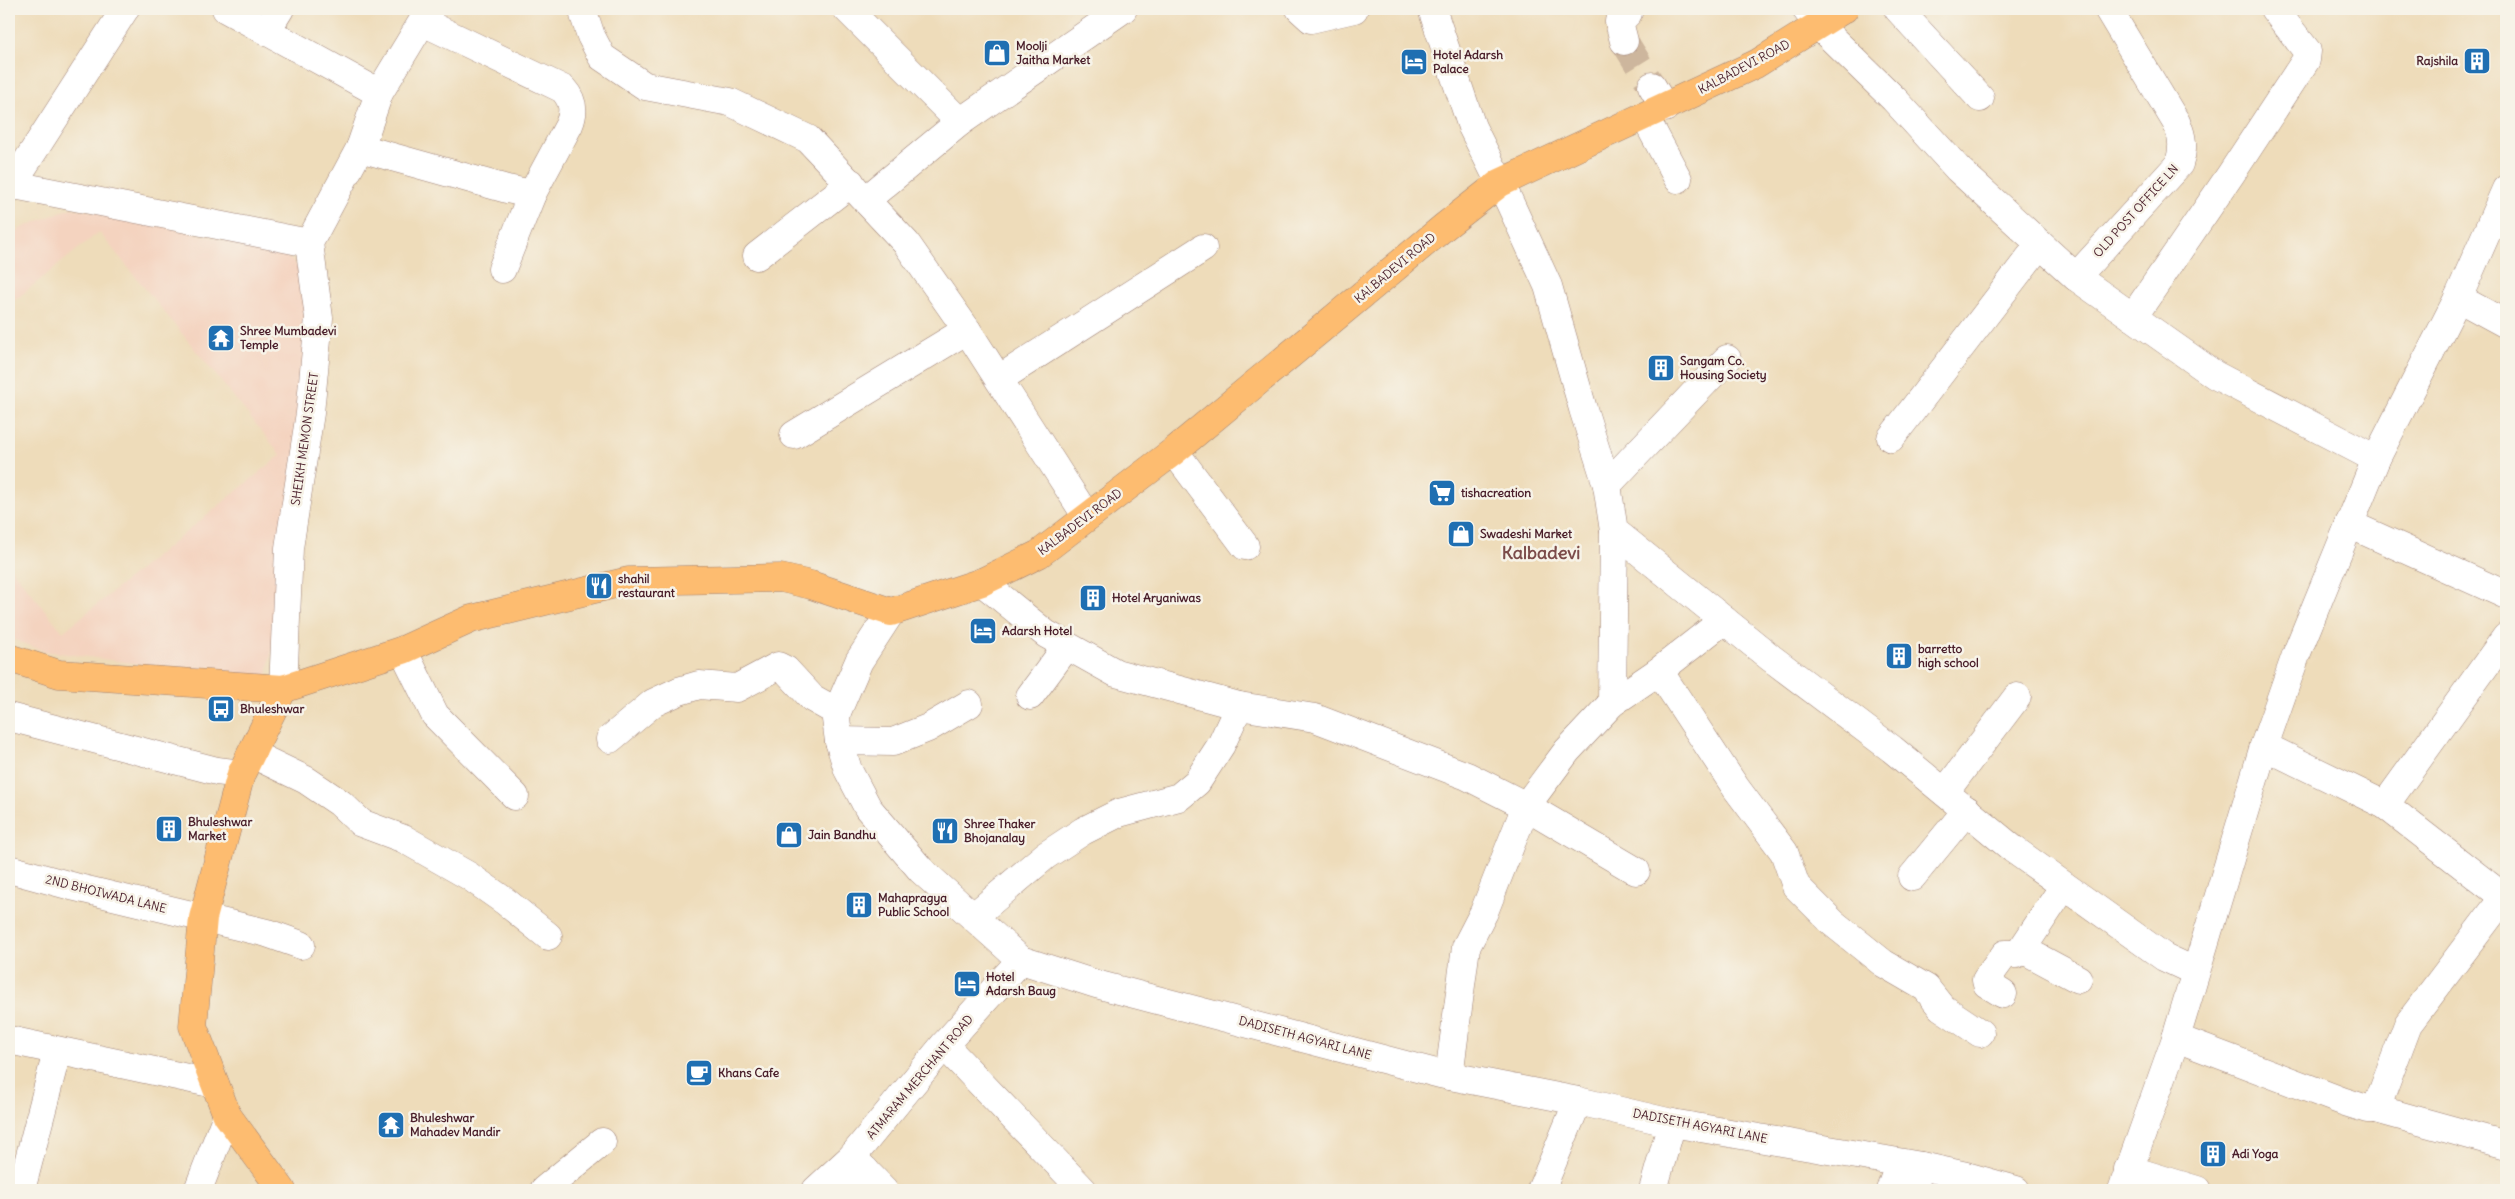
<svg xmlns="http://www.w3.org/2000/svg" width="2515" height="1199" font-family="Delius,sans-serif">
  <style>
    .built { fill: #f4d3bf }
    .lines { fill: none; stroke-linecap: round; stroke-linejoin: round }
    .minor-tunnel { stroke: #cdb69d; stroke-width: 28; stroke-dasharray: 28 14; stroke-linecap: butt }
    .minor-casing { stroke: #9c7e72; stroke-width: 29 }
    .major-casing { stroke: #9c7e72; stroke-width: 29 }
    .minor { stroke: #fff; stroke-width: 28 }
    .major { stroke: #fdbc70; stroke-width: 28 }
    .labels { text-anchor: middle; stroke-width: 5; stroke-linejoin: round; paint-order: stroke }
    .poi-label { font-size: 12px; font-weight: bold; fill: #4a1f2b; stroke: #f7f3e8; text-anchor: start }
    .street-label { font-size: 12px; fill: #4a1f2b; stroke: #f7f3e8 }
    .district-label { font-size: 18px; font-weight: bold; fill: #7c4c4a; stroke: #f7f3e8 }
  </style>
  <rect width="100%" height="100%" fill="#f7f3e8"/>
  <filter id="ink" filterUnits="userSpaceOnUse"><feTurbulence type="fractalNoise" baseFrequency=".02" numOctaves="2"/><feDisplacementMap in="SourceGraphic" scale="10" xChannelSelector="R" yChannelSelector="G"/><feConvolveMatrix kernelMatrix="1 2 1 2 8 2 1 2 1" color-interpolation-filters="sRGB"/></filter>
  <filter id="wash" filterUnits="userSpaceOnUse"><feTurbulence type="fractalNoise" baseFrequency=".0096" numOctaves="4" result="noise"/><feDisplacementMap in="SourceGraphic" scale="20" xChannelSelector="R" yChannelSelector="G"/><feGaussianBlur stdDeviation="1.12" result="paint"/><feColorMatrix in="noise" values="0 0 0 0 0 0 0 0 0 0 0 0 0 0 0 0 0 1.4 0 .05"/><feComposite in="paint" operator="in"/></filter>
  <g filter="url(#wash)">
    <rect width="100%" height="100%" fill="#eedcba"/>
    <!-- built -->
    <polygon class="built" points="71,208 116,215 284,254 308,275 314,307 272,650 266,681 44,651 9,638 9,566 63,632 281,455 99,232 9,305 9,238 21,228"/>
  </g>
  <g filter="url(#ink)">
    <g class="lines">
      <!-- minor-tunnel -->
      <polyline class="minor-tunnel" points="1624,41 1652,86"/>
      <!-- minor casing -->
      <g class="minor-casing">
        <g id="minor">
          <polyline points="226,9 379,93"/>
          <polyline points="584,9 584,15 591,36 602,57 645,86 730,102 808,139 906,243 967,330 1087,517"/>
          <polyline points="847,9 960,122"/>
          <polyline points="1300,9 1311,19 1354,9"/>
          <polyline points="1432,9 1472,127 1509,201 1548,286 1583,409 1607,485 1614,531 1612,703"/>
          <polyline points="1806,9 1819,26 1894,99 1958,169 2076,277 2215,375 2376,459"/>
          <polyline points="1898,9 1980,98"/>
          <path d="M423,22l140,67c10,11 12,22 6,36l-37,69 -30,75"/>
          <polyline points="267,30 280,9"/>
          <polyline points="1624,41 1619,22 1628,13 1628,9"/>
          <polyline points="1652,86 1665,108"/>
          <polyline points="1645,117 1678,179"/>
          <polyline points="360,148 507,189 532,194"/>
          <polyline points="9,184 309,243"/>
          <polyline points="9,189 125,9"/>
          <polyline points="867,199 960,122 1123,9"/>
          <polyline points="757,256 851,183"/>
          <path d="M2076,277l103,-113c5,-16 4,-27 -3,-42l-68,-113"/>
          <polyline points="2458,298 2506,324"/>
          <polyline points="2133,317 2231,174 2306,60 2307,51 2274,9"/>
          <polyline points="999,379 1203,248"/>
          <polyline points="794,435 967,330"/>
          <polyline points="1891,438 2040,244"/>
          <polyline points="1174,451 1245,546"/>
          <polyline points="1607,485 1727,359"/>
          <polyline points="2349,524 2506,595"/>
          <polyline points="1614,531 1771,658 1892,749 2013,849 2164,957 2194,971"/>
          <polyline points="982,582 1046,634 1116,673 1239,706 1315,718 1467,776 1526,806 1636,871"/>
          <polyline points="891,612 859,661 837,712 836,719 839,741 848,770 868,808 921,870 1021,960 1096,984 1440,1074 1578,1101 1672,1123 1921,1166 1966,1176 2016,1190"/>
          <polyline points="403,650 435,715 515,796"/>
          <polyline points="1659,671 1736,788 1784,852 1796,886 1833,923 1883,963 1926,988 1941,1007 1980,1033"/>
          <polyline points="283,689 289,548 310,413 319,318 309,243 360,148 379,93 430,9"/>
          <polyline points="1030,696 1067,646"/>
          <polyline points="9,717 217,771 241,774"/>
          <polyline points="610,739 653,703 679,691 699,685 737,688 778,666 786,670 812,698 837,712"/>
          <polyline points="839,741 893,742 928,728 969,704"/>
          <polyline points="2264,746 2385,805 2506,899"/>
          <polyline points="252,754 306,780 340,803 361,823 404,839 469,876 506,902 548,936"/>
          <polyline points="1945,792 2017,697"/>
          <polyline points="2385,805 2506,637"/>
          <polyline points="9,869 75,887 267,933 301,945"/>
          <polyline points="1912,877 1967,810"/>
          <polyline points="973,917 1045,856 1083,831 1119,813 1179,797 1197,782 1221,745 1239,706"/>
          <polyline points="2022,949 2078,979"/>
          <polyline points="2003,994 1987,984 1986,980 2005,954 2016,954 2022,949 2064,886"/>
          <polyline points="2176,1038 2342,1101 2367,1109 2376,1109 2408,1024 2504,897"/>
          <polyline points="9,1040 215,1084"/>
          <polyline points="944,1045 1083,1190"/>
          <polyline points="1449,1076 1466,947 1484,912 1526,806 1567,751 1612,703 1659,671 1724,620"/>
          <polyline points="2376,1109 2506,1145"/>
          <polyline points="852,1157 884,1190"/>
          <polyline points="2128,1169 2197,1190"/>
          <polyline points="21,1190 57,1052"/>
          <polyline points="198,1190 227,1115"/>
          <polyline points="544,1190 602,1142"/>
          <polyline points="816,1190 852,1157 944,1045 1021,960"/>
          <polyline points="846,1190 865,1170"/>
          <polyline points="1541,1190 1578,1101"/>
          <polyline points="1653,1190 1672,1123"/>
          <polyline points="1890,1190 1900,1163"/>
          <polyline points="1912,1190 1921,1166"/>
          <polyline points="2122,1190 2176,1038 2264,746 2296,655 2376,459 2458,298 2506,189"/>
        </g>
      </g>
      <!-- major casing -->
      <g class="major-casing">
        <g id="major">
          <polyline points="9,658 59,674 283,689 403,650 471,619 628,581 781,578 811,585 891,612 982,582 1039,554 1174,451 1444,227 1500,183 1756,64 1844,9"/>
          <polyline points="282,1190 227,1115 193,1026 203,918 241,774 283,689"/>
        </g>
      </g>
      <!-- minor -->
      <use href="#minor" class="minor"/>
      <!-- major -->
      <use href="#major" class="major"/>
    </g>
  </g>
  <!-- icons -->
  <defs>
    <g id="shop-square" transform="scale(1.4375)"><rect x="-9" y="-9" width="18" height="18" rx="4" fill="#1f6fb2" stroke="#f7f3e8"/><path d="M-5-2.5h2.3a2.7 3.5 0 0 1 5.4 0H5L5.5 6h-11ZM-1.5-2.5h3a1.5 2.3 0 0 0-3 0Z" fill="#fff"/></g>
    <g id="building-square" transform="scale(1.4375)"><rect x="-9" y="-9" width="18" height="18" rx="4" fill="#1f6fb2" stroke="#f7f3e8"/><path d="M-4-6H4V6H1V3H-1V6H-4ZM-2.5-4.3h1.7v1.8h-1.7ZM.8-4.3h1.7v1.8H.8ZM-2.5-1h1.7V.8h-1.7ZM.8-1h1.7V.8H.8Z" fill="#fff"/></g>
    <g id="hotel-square" transform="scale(1.4375)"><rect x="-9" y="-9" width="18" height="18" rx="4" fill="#1f6fb2" stroke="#f7f3e8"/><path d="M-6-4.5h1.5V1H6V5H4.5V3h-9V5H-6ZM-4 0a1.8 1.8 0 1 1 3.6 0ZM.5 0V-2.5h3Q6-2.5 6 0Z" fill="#fff"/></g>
    <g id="temple-square" transform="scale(1.4375)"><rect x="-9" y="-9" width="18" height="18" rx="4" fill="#1f6fb2" stroke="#f7f3e8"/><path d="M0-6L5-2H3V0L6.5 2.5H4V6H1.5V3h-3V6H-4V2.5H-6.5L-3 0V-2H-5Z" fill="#fff"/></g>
    <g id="supermarket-square" transform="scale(1.4375)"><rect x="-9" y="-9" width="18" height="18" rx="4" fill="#1f6fb2" stroke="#f7f3e8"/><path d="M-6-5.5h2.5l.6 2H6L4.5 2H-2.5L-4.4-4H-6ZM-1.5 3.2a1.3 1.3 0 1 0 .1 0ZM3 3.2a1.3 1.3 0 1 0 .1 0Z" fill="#fff"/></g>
    <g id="restaurant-square" transform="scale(1.4375)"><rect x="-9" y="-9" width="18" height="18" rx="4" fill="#1f6fb2" stroke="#f7f3e8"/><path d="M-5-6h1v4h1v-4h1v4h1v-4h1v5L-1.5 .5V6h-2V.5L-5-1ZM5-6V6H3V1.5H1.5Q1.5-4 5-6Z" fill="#fff"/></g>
    <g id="bus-square" transform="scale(1.4375)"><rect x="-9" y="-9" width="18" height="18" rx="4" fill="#1f6fb2" stroke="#f7f3e8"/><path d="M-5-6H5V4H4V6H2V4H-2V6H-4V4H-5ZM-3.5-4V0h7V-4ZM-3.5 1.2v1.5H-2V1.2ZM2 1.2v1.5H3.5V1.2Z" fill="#fff"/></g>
    <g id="cafe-square" transform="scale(1.4375)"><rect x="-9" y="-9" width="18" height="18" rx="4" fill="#1f6fb2" stroke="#f7f3e8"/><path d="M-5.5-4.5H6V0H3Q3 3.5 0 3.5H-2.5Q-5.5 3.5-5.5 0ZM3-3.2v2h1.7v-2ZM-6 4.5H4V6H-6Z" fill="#fff"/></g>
  </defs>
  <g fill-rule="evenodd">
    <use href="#shop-square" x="997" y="53"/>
    <use href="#building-square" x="2477" y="61"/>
    <use href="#hotel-square" x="1414" y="62"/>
    <use href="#temple-square" x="221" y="338"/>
    <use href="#building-square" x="1661" y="368"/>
    <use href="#supermarket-square" x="1442" y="493"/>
    <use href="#shop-square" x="1461" y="534"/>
    <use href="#restaurant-square" x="599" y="586"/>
    <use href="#building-square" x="1093" y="598"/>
    <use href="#hotel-square" x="983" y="631"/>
    <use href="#building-square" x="1899" y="656"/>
    <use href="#bus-square" x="221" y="709"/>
    <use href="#building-square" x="169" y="829"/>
    <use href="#restaurant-square" x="945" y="831"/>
    <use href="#shop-square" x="789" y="835"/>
    <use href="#building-square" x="859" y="905"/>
    <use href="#hotel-square" x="967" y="984"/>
    <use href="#cafe-square" x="699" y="1073"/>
    <use href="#temple-square" x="391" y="1125"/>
    <use href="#building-square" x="2213" y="1154"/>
  </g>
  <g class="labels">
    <!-- poi labels -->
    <g class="poi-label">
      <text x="1016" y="50">Moolji<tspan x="1016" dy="14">Jaitha Market</tspan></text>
      <text x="1433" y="59">Hotel Adarsh<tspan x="1433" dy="14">Palace</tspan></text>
      <text x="2458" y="65" text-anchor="end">Rajshila</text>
      <text x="240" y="335">Shree Mumbadevi<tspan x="240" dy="14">Temple</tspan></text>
      <text x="1680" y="365">Sangam Co.<tspan x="1680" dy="14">Housing Society</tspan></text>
      <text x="1461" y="497">tishacreation</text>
      <text x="1480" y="538">Swadeshi Market</text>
      <text x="618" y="583">shahil<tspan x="618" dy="14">restaurant</tspan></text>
      <text x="1112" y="602">Hotel Aryaniwas</text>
      <text x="1002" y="635">Adarsh Hotel</text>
      <text x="1918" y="653">barretto<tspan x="1918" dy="14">high school</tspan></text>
      <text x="240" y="713">Bhuleshwar</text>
      <text x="188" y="826">Bhuleshwar<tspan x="188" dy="14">Market</tspan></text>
      <text x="964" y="828">Shree Thaker<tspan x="964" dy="14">Bhojanalay</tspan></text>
      <text x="808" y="839">Jain Bandhu</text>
      <text x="878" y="902">Mahapragya<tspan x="878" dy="14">Public School</tspan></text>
      <text x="986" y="981">Hotel<tspan x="986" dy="14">Adarsh Baug</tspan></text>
      <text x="718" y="1077">Khans Cafe</text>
      <text x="410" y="1122">Bhuleshwar<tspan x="410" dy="14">Mahadev Mandir</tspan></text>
      <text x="2232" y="1158">Adi Yoga</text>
    </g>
    <!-- street labels -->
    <g class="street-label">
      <text transform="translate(1744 67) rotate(-28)" y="4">KALBADEVI ROAD</text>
      <text transform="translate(2136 211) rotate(-48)" y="4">OLD POST OFFICE LN</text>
      <text transform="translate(1395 268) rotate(-40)" y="4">KALBADEVI ROAD</text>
      <text transform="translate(305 439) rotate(-82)" y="4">SHEIKH MEMON STREET</text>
      <text transform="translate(1080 522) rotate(-37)" y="4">KALBADEVI ROAD</text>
      <text transform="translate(106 894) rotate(14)" y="4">2ND BHOIWADA LANE</text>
      <text transform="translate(1305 1038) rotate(15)" y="4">DADISETH AGYARI LANE</text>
      <text transform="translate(920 1077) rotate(-50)" y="4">ATMARAM MERCHANT ROAD</text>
      <text transform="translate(1700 1126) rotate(11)" y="4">DADISETH AGYARI LANE</text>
    </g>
    <!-- district labels -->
    <g class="district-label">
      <text x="1541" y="559">Kalbadevi</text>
    </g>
  </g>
  <!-- margin -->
  <rect width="2515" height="1199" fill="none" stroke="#f7f3e8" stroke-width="30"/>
</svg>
